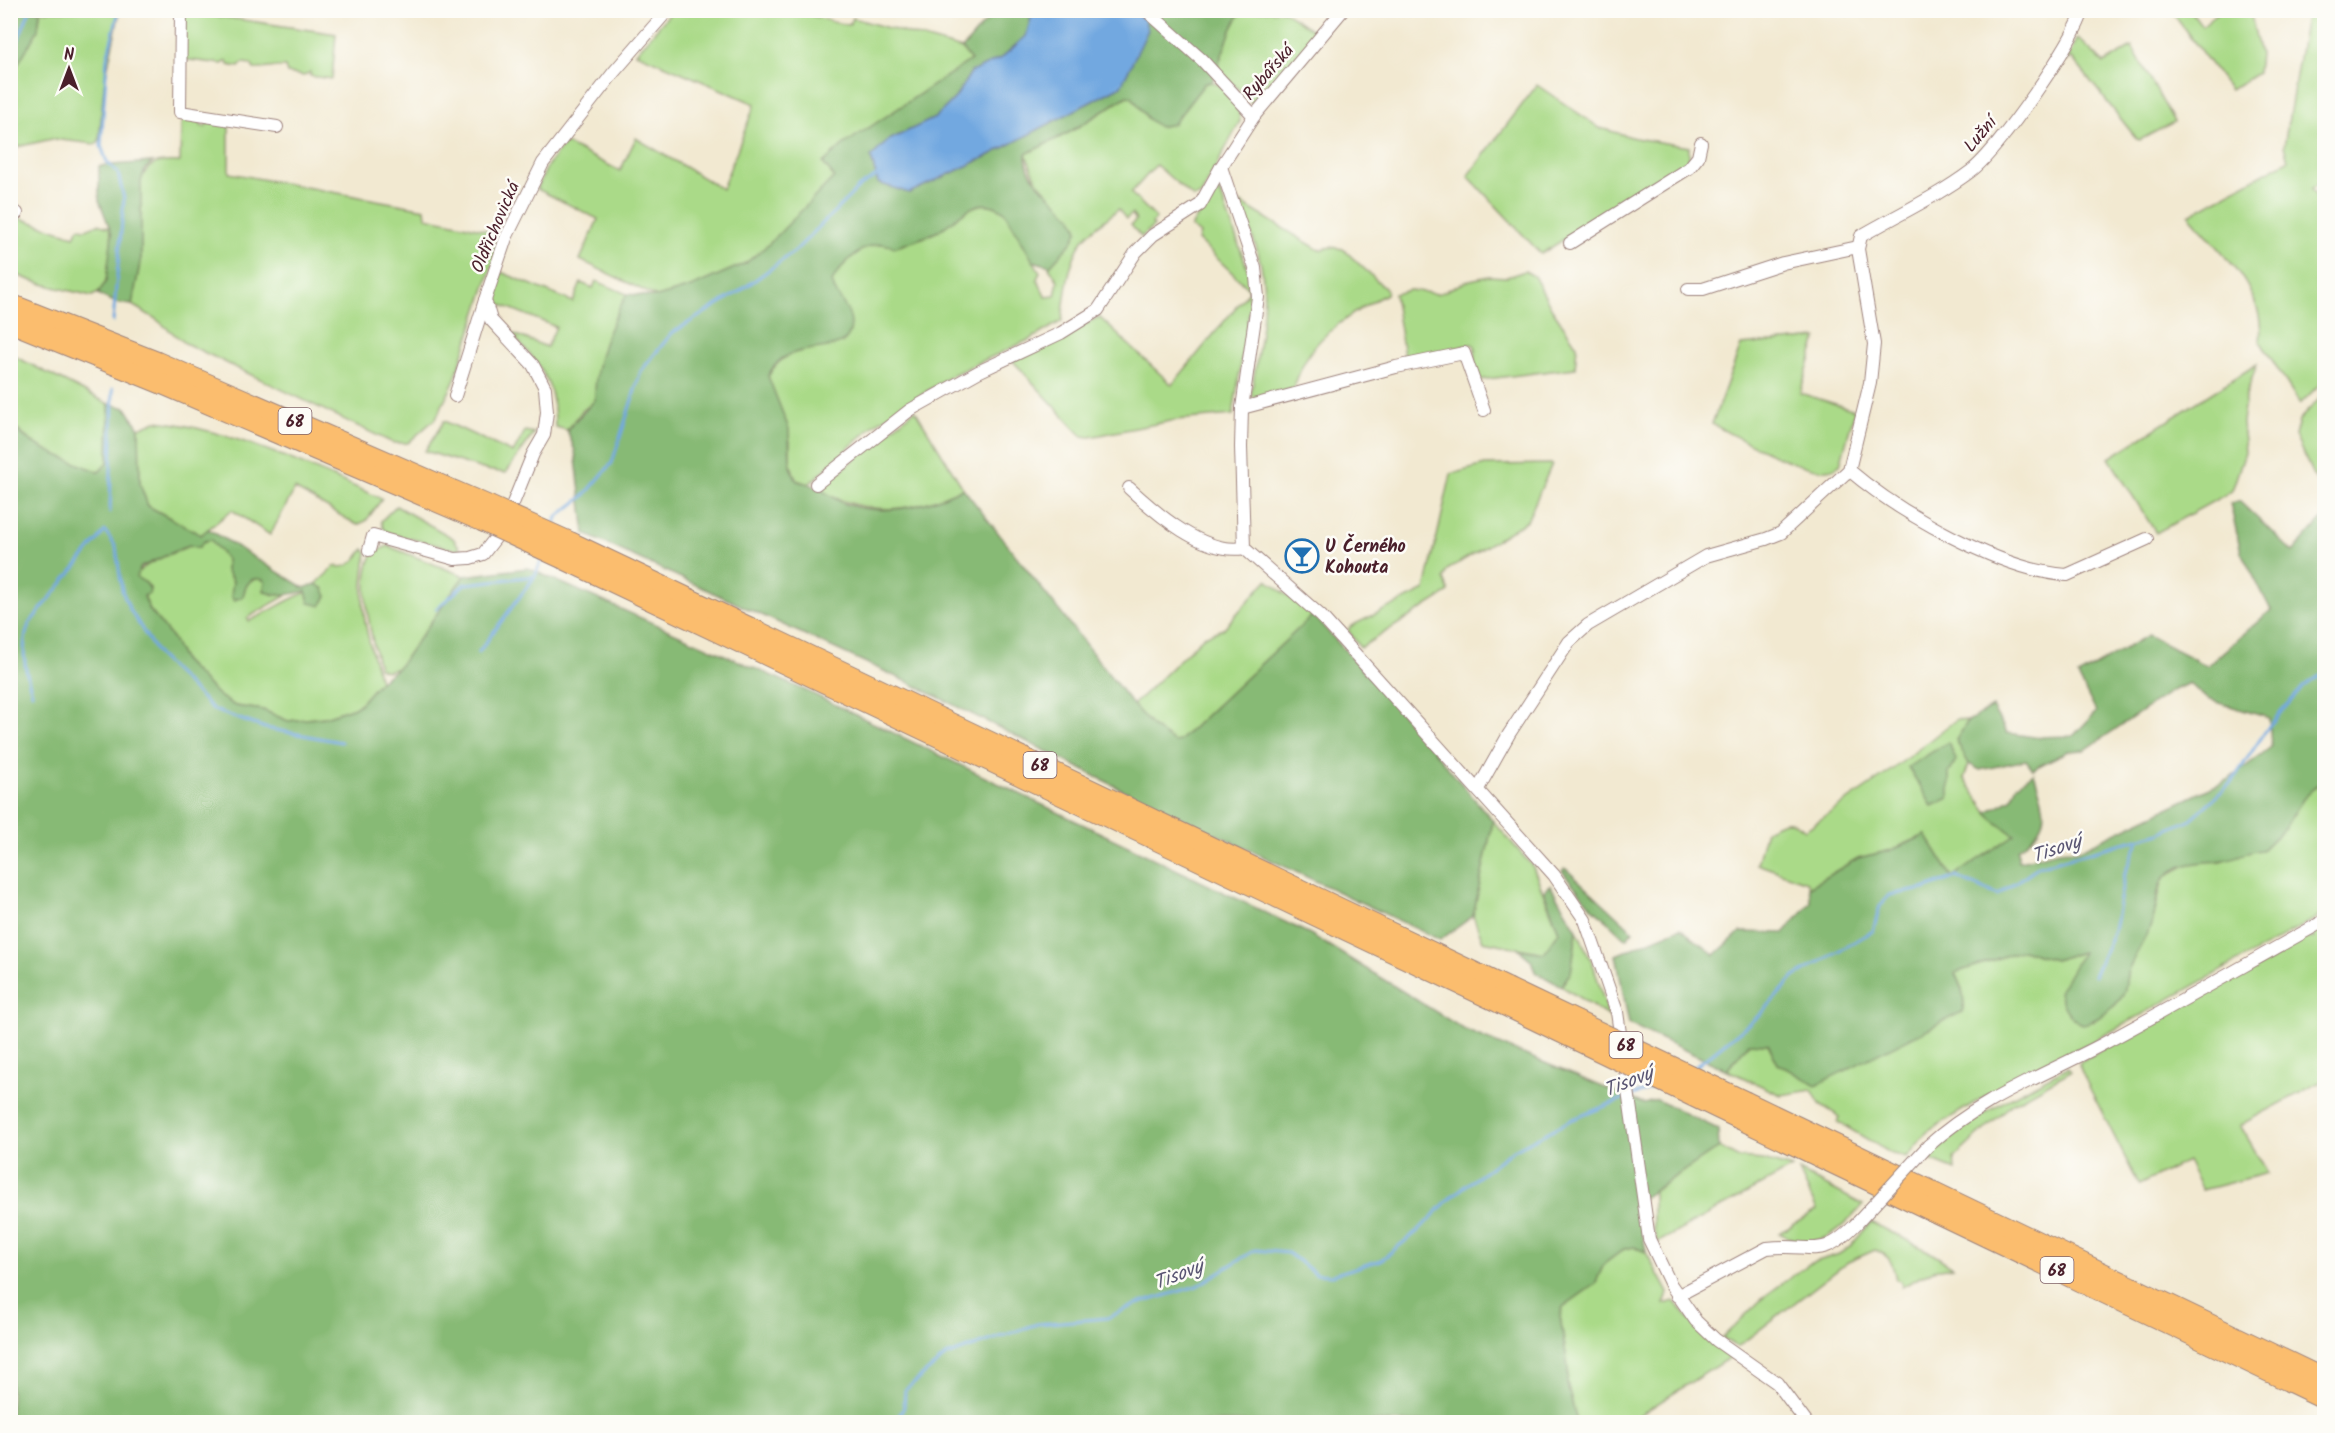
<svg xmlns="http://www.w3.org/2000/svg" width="2335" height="1433" font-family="Kalam,sans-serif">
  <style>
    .green { fill: #aada88; stroke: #7a7c5a; stroke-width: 1.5 }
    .forest { fill: #87ba74; stroke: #686c50; stroke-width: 1.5 }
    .water { fill: #72a8e0; stroke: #5e6486; stroke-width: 1.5 }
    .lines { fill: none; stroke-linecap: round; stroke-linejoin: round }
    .stream { stroke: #72a8e0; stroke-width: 3 }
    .minor-casing { stroke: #9e847e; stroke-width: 14 }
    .trunk-casing { stroke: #9e847e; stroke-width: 22 }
    .minor { stroke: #fff; stroke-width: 12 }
    .trunk { stroke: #fbbd6e; stroke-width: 20 }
    .minor-bridge-casing { stroke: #9e847e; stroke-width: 14; stroke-linecap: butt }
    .trunk-bridge-casing { stroke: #9e847e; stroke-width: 22; stroke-linecap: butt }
    .minor-bridge { stroke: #fff; stroke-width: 12 }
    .trunk-bridge { stroke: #fbbd6e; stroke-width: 20 }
    .labels { text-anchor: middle; stroke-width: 5; stroke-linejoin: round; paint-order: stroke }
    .shield { fill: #fdfcf7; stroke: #806168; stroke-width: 1.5 }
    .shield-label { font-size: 16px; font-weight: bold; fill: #4a1f2b }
    .street-label { font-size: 18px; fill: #4a1f2b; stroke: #fdfcf7 }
    .poi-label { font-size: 18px; font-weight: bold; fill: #4a1f2b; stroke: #fdfcf7; text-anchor: start }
    .water-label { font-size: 20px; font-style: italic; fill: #5a5673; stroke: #fdfcf7 }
  </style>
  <rect width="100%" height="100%" fill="#fdfcf7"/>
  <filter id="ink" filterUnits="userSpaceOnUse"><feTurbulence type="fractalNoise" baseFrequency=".0167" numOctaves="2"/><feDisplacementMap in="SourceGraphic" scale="12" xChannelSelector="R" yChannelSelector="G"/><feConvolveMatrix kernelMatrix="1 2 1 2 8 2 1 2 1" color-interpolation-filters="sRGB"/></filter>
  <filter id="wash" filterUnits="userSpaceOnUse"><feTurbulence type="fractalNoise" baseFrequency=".008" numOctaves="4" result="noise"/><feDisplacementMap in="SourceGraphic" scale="24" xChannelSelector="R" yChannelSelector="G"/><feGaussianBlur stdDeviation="1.35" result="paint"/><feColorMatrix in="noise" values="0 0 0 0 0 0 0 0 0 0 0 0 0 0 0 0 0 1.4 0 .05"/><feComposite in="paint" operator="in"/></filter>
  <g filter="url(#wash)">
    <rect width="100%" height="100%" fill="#f2e9d1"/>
    <!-- green -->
    <g class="green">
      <path d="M40,11h80l-16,74 -5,56 -4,3 -43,-5 -35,8 -6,9c0,-28 -4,-58 4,-85 6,-21 26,-36 25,-60z"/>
      <path d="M183,11l153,23 -4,45 -22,-3v-4l-6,4 -17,-3 -2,-6c-12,-1 -19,3 -31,2l-3,-5 -8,-1 -4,4 -11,-2 -1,-4 -5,3 -40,-5z"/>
      <path d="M672,11h108c9,3 15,0 24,2 16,4 29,11 45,12l4,-7 109,31 9,11 -128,85 -20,18 11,14c-27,28 -54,61 -86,84 -24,17 -64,28 -91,36l-77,-37 18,-41 -61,-30 11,-24 17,-22 55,28 16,-33 86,51 33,-85 -119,-51z"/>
      <polygon points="1241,11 1284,11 1318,34 1255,106 1217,68 1231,30"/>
      <polygon points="2171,11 2191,11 2202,26 2220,11 2250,11 2260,54 2258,73 2230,90"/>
      <path d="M2307,11h17v169l-13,9 13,19v172l-24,24 -40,-63c7,-50 -41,-91 -71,-126l99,-55 -4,-14z"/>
      <polygon points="2078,38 2104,63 2132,47 2174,122 2140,140 2137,139 2072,58 2067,60"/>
      <path d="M1212,82c14,3 28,25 28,39l-39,74 -7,3 -38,-33 -25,28 25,25 -4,5 2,3 -13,11 -10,-12 5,-5 -4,-6 -6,5 -8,-10c-11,11 -26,19 -35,31 -15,21 -18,56 -21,81l-31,18 -77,35 -79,50 -66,60 -13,-4 -6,-18v-21l-22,-64c14,-30 46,-28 75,-35 18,-24 -7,-38 -11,-60 8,-17 30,-38 50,-38 5,0 10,3 14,3 4,-1 36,-13 40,-15 23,-12 40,-41 69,-20l35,60 -3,7 9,18 9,-1 3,-15 -9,-14 23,-25 -22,-46 -14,-16 -10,-26 44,-22 57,-36 5,1 16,22 25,5 32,-41z"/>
      <polygon points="1537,85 1600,128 1635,138 1689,147 1689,160 1541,254 1468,176"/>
      <path d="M187,118l14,2v6l5,1 1,-6 22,3v49l196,36 1,8 64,14 8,17 -44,134 -18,36 -28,25h-15l-208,-100 -29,-24 -24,-14 9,-47v-77c7,-21 20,-20 39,-19l1,-38z"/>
      <polygon points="1217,184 1250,276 1252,292 1233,415 1176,420 1090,437 1082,436 1012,360 1099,317 1172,385 1250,290 1198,240 1200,234 1191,227"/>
      <path d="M1241,203l78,47 12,-3 12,2 44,41 -1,4c-26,14 -66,39 -80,65 -5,9 -9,20 -13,30l-37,9 -5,-2c5,-38 16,-79 12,-117 -2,-26 -14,-51 -24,-75z"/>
      <path d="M10,215l64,21 5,-8 7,1 12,-5 12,4c4,18 2,60 -18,68 -28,-7 -55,-11 -81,-24z"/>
      <polygon points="1525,271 1534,276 1552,309 1577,346 1575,368 1480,380 1474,363 1475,346 1472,344 1405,361 1394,294 1410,290 1438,294 1470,280 1489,276 1507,277"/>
      <path d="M501,272l72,30 8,-19 12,5 3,-7 31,13c-19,34 -33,67 -31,106l-14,11 -15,19 -12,-3c0,-47 -14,-60 -44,-94l36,14 9,-20 -59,-24 -2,-7z"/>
      <path d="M1817,338l-17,55 55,17 -15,55c-3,2 -9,5 -13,5 -28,1 -89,-32 -115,-46l29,-79z"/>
      <path d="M10,354l99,50 -1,58 -9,10c-29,-12 -70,-24 -88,-50z"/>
      <polygon points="2257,364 2245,398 2242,423 2245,452 2232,491 2156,533 2109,458"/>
      <polygon points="2324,394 2324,488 2313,475 2295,436 2299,420"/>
      <path d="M915,410l48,78c-50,25 -90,29 -141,4l2,-8z"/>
      <path d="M156,421c71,7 160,48 226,78l-16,22 -9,4 -62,-36 -25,46 -38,-25 -31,25 -53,-29 -8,-22 -1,-56z"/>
      <polygon points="444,421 513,453 525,431 534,433 506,473 486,470 425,451"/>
      <polygon points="1552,464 1527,521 1447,570 1444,579 1449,592 1360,648 1348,630 1351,626 1425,590 1451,474 1485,465"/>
      <polygon points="396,506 453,538 462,551 388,533 383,528 381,521"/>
      <path d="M211,540l16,20 -1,10 7,12 -1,6 27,-10 6,3 8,14h14l-40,23 2,3c25,-11 48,-29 74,-33l-7,-4 19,-18c13,4 22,-7 29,-17l3,4c-10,50 -1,80 13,128l-22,25 -33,11 -37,4 -25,-11 -28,-4 -16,-10 -36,-36 -10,-21 -24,-30 -5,-14 5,-1 1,-6 -4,-5 -11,-6c4,-13 62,-35 76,-37z"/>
      <path d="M388,546l76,30 -66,92 -12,3 -7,-3c-7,-30 -23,-89 -5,-116z"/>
      <polygon points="1267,580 1313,615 1179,741 1174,742 1153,727 1133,705 1204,636 1223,629"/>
      <path d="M1957,719l11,2 -12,19 13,24 -5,14 28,41 23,16 -63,42 -27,-42 -33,15 -34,8 -49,29 -2,-5 -50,-18 9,-34c17,-9 24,-13 39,0l84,-58z"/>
      <polygon points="2324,779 2324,914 2092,1042 2008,1082 1927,1132 1907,1157 1892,1154 1838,1122 1840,1117 1820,1104 1812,1090 1781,1095 1727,1070 1749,1043 1768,1044 1778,1064 1816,1084 1964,1005 1962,989 1955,973 2022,950 2054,960 2083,952 2093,1022 2123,995 2128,970 2153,920 2162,882 2167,875 2190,863 2205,860 2219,862 2250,851 2262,850 2285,827 2305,796"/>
      <polygon points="1493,821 1533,867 1559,932 1544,953 1483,941 1473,916"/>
      <polygon points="2324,926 2324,1080 2240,1125 2268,1173 2202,1190 2187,1161 2139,1185 2082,1073 2079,1064 2081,1061 2305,938 2314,938 2312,932"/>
      <polygon points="1577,930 1594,967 1609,1017 1561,986 1571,972"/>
      <path d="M2068,1067l3,4 -58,32 -59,55 1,12 -27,-11c40,-41 90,-66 140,-92z"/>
      <polygon points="1719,1147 1739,1158 1763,1160 1792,1168 1657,1243 1653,1228 1653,1192"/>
      <path d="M1799,1171l64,34c-23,26 -47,50 -83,28l37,-23z"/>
      <path d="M1871,1222l57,29 25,16 -20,3 -31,17 -1,-6 -5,-1c-3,-15 -5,-25 -21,-30l-27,12 -111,85 -15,-9 43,-42 44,-32 30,-10 11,-7z"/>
      <polygon points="1634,1247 1646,1252 1668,1293 1664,1304 1674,1301 1695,1326 1732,1356 1629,1422 1577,1422 1567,1384 1568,1367 1560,1316 1563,1307 1595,1284 1604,1264 1624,1249"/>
    </g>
    <!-- forest -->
    <g class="forest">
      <polygon points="11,10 40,11 38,30 15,69 11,89 11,51 16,33 11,28"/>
      <path d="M995,11h38l-7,25 -25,22 -30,14 -16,26 -20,20 -46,22 -18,17 7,26 31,10 79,-37 133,-70 23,-67 -10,-8h107l-10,19 -19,52 -7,1 -32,41 -14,3 -11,-8 -16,-22 -5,-1 -57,36 -44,22c-1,33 43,48 52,76l-6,12 -22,24 -17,-5 -28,-49c-30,-22 -46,9 -69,20 -5,3 -36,14 -40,15 -4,0 -9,-3 -14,-3 -20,0 -42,21 -50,38 3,15 19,26 19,42 -1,41 -62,7 -83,52l21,53 1,37 6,14c5,3 8,2 13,4 13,4 24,15 37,20 40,13 81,2 117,-16l170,217 20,22 21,15 5,-1 134,-126 87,96 93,110 -20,95 -33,24 -311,-147 -219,-110 -325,-149 -10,-83 -8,-21 28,-30c-1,-39 13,-72 32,-106l30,3 34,-10 55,-24 24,-20 64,-66 -11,-14 20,-18 128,-85 -9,-11z"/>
      <polygon points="153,162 145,169 141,181 141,258 132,305 116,303 98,294 106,281 112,234 99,200 99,166"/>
      <path d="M109,404l17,4 13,20 1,56 8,22 53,29 7,-6 96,59 12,-4 7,4 4,8 -6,10 -12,-3 -3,-12c-15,3 -27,7 -42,0l1,-10c-14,-7 -20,4 -22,16l-9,3 -3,-4 2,-15 -7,-11 1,-10 -16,-20 -7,1 -5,7 -10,-3 -48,22 -5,10 10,6 4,6 -1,5 -5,2 5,13 24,30 10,21 36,36 16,10 28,4 25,11 37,-4 33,-11 22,-25 18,-13 66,-92 64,-8 283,125 499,241 155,96 179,74 13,-4 61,29 1,18 -82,55 9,50 -12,-5 -10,2 -20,15 -9,20 -32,23 -3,9 8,52 -1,16 10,38h-1566l-1,-1000c19,26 60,38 89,50l9,-10z"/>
      <path d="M2239,501l54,51 31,-35v262l-19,17 -20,31 -23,23c-16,1 -29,10 -44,11 -18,2 -37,1 -52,15 -10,9 -9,30 -13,43 -5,17 -17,33 -24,49 -4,8 -2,19 -6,27 -7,12 -26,26 -40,29 -14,-5 -20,-18 -24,-32l23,-40 -28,8 -32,-10 -67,23c5,12 12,26 7,39l-146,73 -38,-21 -10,-20 -19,-1 -22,27 -98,-46 -13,-69 64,-27 35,27 25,-23 44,1 27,-31 -2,-15 49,-29 34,-8 34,-15 26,42 62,-42 -22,-16 -5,-7 24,-13 6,-14 17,-12c11,36 20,51 -16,76v12c21,-2 38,-14 59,-10l152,-72 42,-32 -2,-29 -62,-19 -18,-16 -19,9 -85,58 -17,1 -35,18 -7,-9 -46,10 -11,-6 -13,-24 12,-19 24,-14 15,26 27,4 39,-1 23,-24 -18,-36 70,-41 59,31 64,-56 -30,-58 -11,-49z"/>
      <polygon points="1948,742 1956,760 1949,773 1949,798 1932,806 1908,767"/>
      <polygon points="1565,868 1633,931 1626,939 1590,905 1562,871"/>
      <polygon points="1550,885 1577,930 1571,972 1561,986 1535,972 1531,960 1518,949 1544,953 1559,932 1544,891"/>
    </g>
    <!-- water -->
    <polygon class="water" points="1033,11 1134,11 1144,19 1148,30 1121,86 988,156 909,193 878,183 871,157 889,140 935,118 955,98 971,72 1001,58 1026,36"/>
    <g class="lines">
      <!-- stream -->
      <g class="stream">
        <polyline points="10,60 30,10"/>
        <polyline points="113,321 124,199 118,173 107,162 101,146 107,58 119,10"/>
        <polyline points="110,512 113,389"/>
        <polyline points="554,528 557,517 585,495 612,463 641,371 672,333 740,291 795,251 859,187 878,175"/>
        <polyline points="436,609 465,584 535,576 543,556"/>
        <polyline points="478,653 535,576"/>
        <path d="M32,693c-7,-23 -12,-46 -3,-69l76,-93 11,16 6,43 7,18 29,47 56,55 51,18 76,14"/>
        <polyline points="2094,976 2114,930 2125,873 2139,839"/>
        <polyline points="1694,1068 1762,1013 1794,977 1873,931 1880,906 1889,895 1924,889 1956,877 1998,895 2039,866 2160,833 2191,819 2231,783 2269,726 2303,687 2324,673"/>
        <polyline points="1631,1096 1656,1086"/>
        <polyline points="896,1422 904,1407 905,1390 946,1356 1037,1324 1107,1318 1137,1304 1197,1286 1255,1250 1288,1253 1316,1274 1332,1275 1381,1260 1418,1231 1452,1196 1512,1151 1571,1120 1625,1098"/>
      </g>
    </g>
  </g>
  <g filter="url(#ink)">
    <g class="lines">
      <!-- minor casing -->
      <g class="minor-casing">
        <g id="minor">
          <polyline points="181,10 180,112 277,127"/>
          <polyline points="1146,10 1202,60 1254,116"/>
          <polyline points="1343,10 1254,116 1221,167 1255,268 1258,297 1242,408 1241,447 1244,548 1321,616 1554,875 1585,920 1617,1012 1649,1239 1671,1285 1696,1321 1716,1340 1777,1383 1806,1422"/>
          <polyline points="10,212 17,213"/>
          <polyline points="1570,243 1689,168 1698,157 1701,143"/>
          <polyline points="1688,289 1703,289 1783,263 1858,247"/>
          <polyline points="455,396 485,300"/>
          <polyline points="1242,408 1396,367 1464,353 1484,410"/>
          <path d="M1849,470c49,42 152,101 218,105l80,-36"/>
          <polyline points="816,484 910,410 978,372 1061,333 1098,310 1136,252 1153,235 1200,205 1221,167"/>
          <path d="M1129,488c28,26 75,67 115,60"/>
          <polyline points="369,550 373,536 455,559 470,558 483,554 503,528 533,454 544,435 547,412 545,388 533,365 491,320 485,300 506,238 543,163 614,72 668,10"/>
          <path d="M1478,789l31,-55 60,-92 19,-17 118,-69 60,-17 15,-6 68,-63 21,-87 4,-39 -16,-95 3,-13c36,-21 77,-40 110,-65 26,-19 104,-130 112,-161"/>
          <path d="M1928,1146c50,-46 114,-70 173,-101 75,-40 149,-83 223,-124"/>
          <path d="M1677,1296l90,-48c47,-6 52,15 91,-26"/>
        </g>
      </g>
      <!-- trunk casing -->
      <g class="trunk-casing">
        <g id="trunk">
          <polyline points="10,304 157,362 489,506"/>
          <polyline points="10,322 165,385 482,521"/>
          <polyline points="572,543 1507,988"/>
          <polyline points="564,559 1500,1003"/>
          <polyline points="1746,1102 2324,1379"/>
          <polyline points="1738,1118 2324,1398"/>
        </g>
      </g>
      <!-- minor -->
      <use href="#minor" class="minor"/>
      <!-- trunk -->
      <use href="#trunk" class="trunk"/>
      <!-- minor-bridge casing -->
      <g class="minor-bridge-casing">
        <polyline id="minor-bridge" points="1858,1222 1928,1146"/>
      </g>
      <!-- trunk-bridge casing -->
      <g class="trunk-bridge-casing">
        <g id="trunk-bridge">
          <polyline points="489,506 572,543"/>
          <polyline points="482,521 564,559"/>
          <polyline points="1507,988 1746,1102"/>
          <polyline points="1500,1003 1738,1118"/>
        </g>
      </g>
      <!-- minor-bridge -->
      <use href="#minor-bridge" class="minor-bridge"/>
      <!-- trunk-bridge -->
      <use href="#trunk-bridge" class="trunk-bridge"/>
    </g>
  </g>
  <!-- icons -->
  <defs>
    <g id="bar-ring" transform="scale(1.725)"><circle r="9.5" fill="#fdfcf7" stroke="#1f6fb2" stroke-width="1.5"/><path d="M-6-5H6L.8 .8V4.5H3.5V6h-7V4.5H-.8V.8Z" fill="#1f6fb2"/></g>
  </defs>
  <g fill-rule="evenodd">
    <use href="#bar-ring" x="1302" y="556"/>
  </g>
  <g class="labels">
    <!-- shield labels -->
    <g class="shield">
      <rect x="278.5" y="408" width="33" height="26" rx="4.5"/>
      <rect x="1023.5" y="752" width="33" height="26" rx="4.5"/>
      <rect x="1609.5" y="1032" width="33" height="26" rx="4.5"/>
      <rect x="2040.5" y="1257" width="33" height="26" rx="4.5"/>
    </g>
    <g class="shield-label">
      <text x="295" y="427">68</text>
      <text x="1040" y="771">68</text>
      <text x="1626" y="1051">68</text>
      <text x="2057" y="1276">68</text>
    </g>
    <!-- street labels -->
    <g class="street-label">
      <text transform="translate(1268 72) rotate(-49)" y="6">Rybářská</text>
      <text transform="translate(1980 134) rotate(-50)" y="6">Lužní</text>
      <text transform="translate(495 227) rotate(-67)" y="6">Oldřichovická</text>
    </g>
    <!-- poi labels -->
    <g class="poi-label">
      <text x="1325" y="552">U Černého<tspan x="1325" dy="21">Kohouta</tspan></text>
    </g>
    <!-- water labels -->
    <g class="water-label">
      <text transform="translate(2056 848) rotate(-19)" y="7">Tisový</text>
      <text transform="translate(1628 1081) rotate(-22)" y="7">Tisový</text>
      <text transform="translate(1178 1274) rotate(-21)" y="7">Tisový</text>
    </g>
  </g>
  <!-- margin -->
  <rect width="2335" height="1433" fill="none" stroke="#fdfcf7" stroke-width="36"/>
  <!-- north arrow -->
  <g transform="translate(69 69)" stroke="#fdfcf7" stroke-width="4.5" paint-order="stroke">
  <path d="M0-4.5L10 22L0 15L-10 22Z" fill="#4a1f2b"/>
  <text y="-9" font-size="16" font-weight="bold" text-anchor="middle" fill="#4a1f2b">N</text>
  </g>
</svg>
